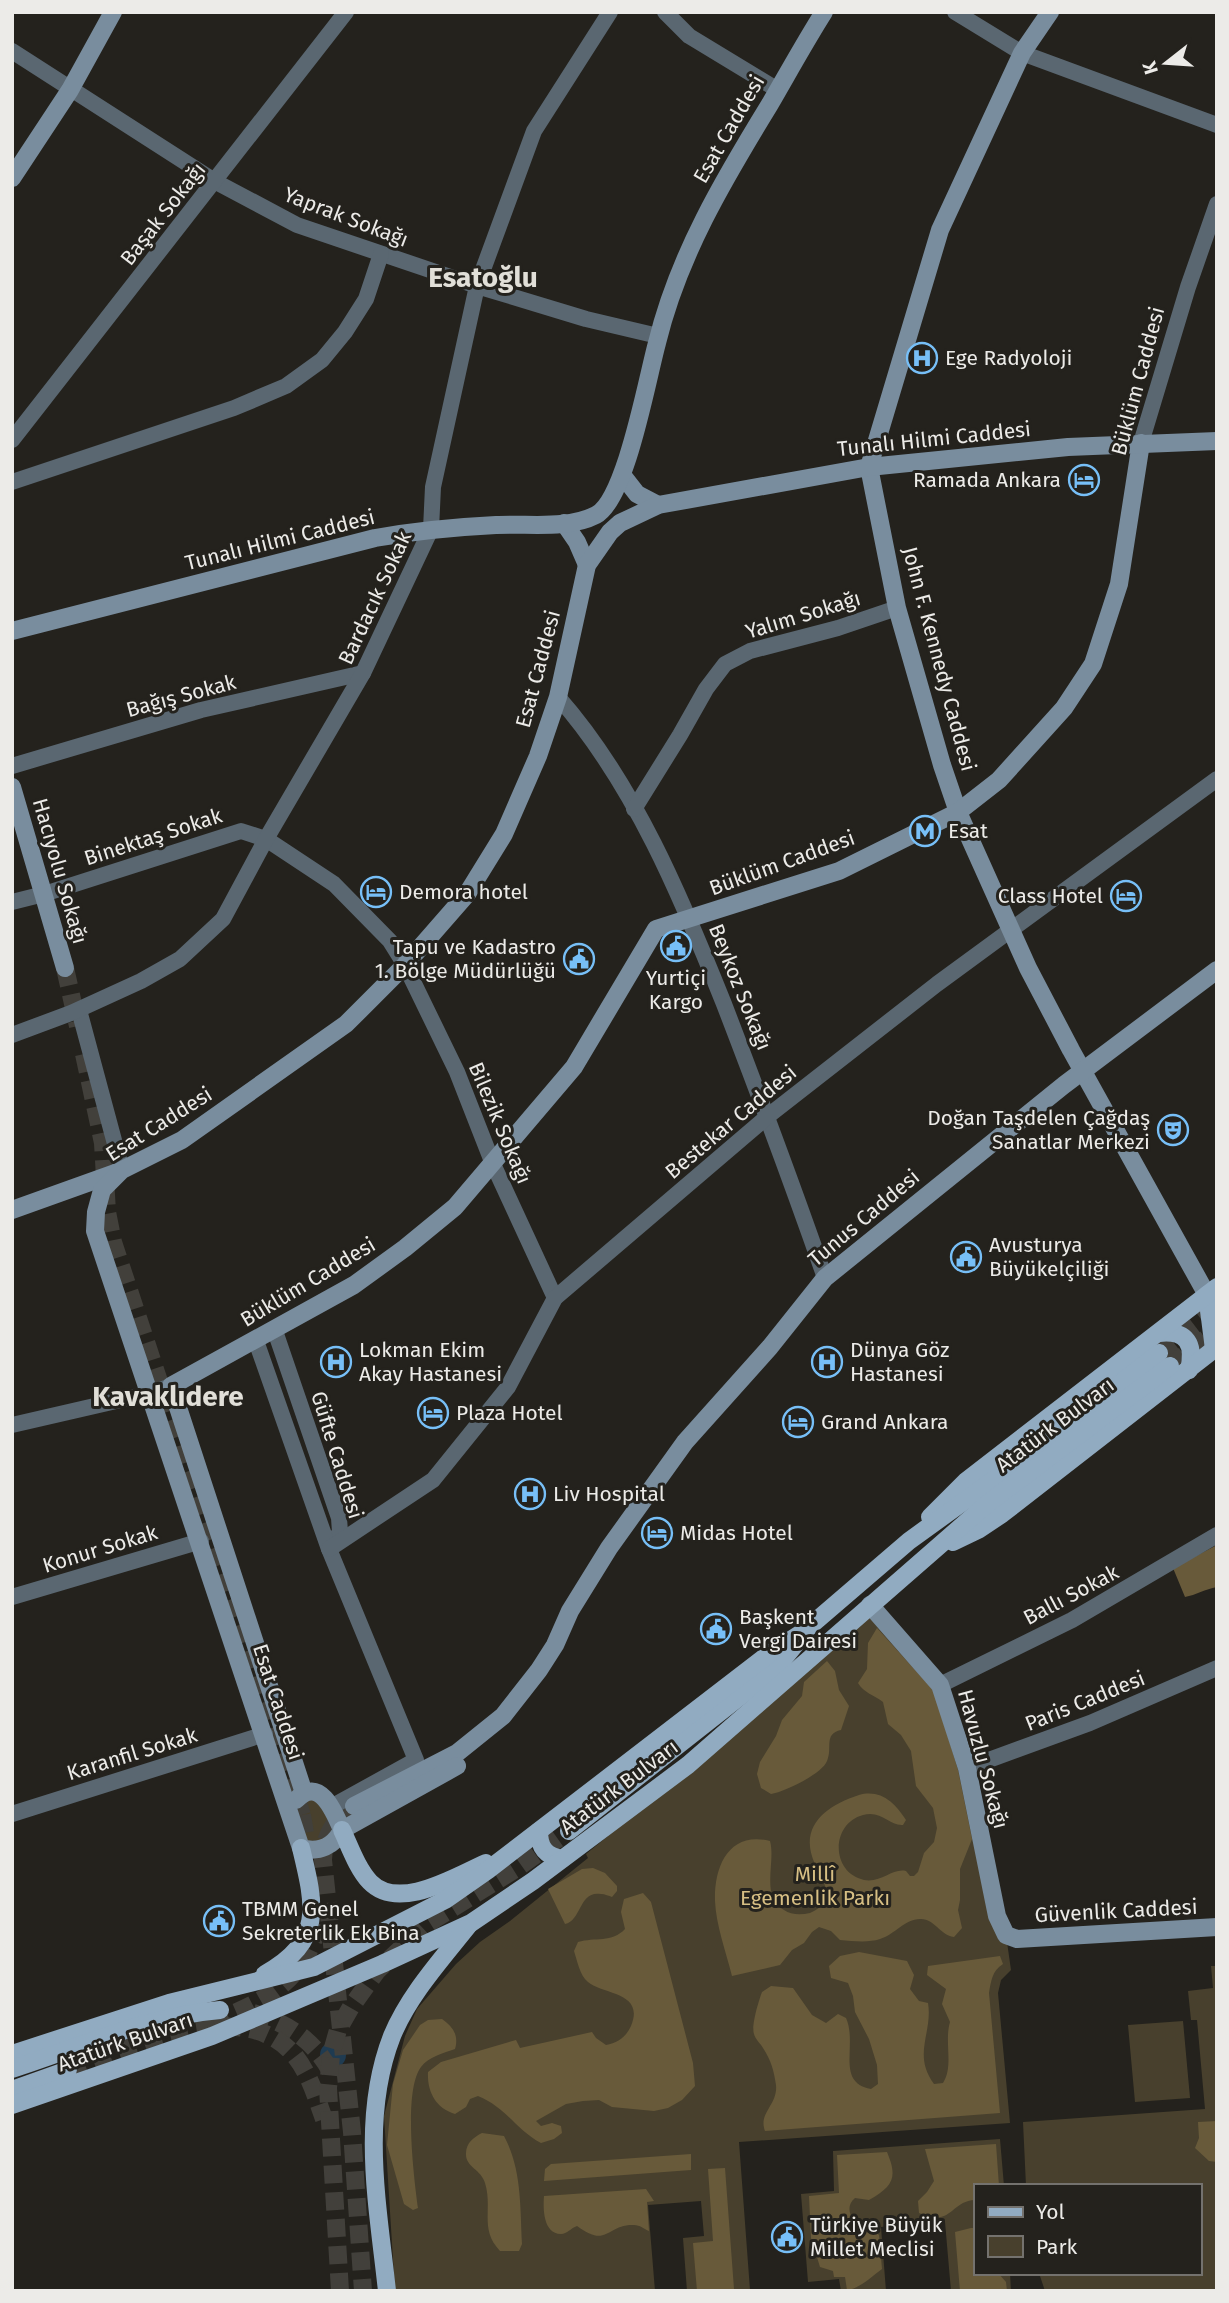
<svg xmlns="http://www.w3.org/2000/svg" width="1229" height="2303" font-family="'Fira Sans',sans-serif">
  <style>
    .green { fill: #48402d }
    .forest { fill: #685a3a }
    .water { fill: #1f3b51 }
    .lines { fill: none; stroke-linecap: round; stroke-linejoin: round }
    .secondary-tunnel { stroke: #42403b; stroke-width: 18; stroke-dasharray: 18 9; stroke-linecap: butt }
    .primary-tunnel { stroke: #42403b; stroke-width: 18; stroke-dasharray: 18 9; stroke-linecap: butt }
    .street { stroke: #5a6771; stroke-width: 16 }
    .secondary { stroke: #798d9e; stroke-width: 18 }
    .primary { stroke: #91abc1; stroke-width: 18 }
    .labels { text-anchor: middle; stroke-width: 6; stroke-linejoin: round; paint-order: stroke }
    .street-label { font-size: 21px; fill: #ecebe8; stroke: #24221d }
    .poi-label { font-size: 21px; fill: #ecebe8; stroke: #24221d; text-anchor: start }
    .park-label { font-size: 21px; fill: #d7bf84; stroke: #24221d }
    .district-label { font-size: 28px; font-weight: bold; fill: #e1dfd8; stroke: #24221d }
  </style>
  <rect width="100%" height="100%" fill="#24221d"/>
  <!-- green -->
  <g class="green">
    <polygon points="870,1605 940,1685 1006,1935 1011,1970 1001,1980 998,1993 1010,2123 739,2142 750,2290 687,2291 683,2238 704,2236 701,2201 648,2205 655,2291 395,2291 384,2116 405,2036 417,2009 456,1964 480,1942 510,1921 588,1858 586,1854 608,1836 605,1827"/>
    <polygon points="314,1791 342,1830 310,1850 292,1808"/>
    <polygon points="1211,1966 1217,1966 1217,2291 1045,2291 1039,2273 1199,2273 1199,2186 1026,2186 1023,2122 1205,2109 1197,2020 1191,2020 1188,1991 1213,1988"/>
    <polygon points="1183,2021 1190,2098 1135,2102 1128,2025"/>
    <polygon points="1000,2139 1004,2186 975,2186 975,2273 1010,2273 1011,2291 951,2291 945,2222 881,2227 886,2291 841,2291 839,2279 808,2282 801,2194 834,2191 833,2151"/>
  </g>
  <!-- forest -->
  <g class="forest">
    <path d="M1217,1545v42c-12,2 -21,8 -32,10l-12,-29z"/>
    <path d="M877,1628l57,63 24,79 14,69 -12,30v31l-2,10 4,18 -8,9c-14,-2 -20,-19 -34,-18 -15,0 -26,16 -40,20 -12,4 -27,2 -40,1l-9,-9 -12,-4 -7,5 -8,11 -12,7 -12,15 -48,11c-6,-24 -16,-51 -17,-75 -1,-35 14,-70 55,-60 6,21 -10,56 14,69 7,5 17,5 26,3 7,-3 13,-7 15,-14 4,-12 -5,-24 -10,-35 -17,-37 10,-58 44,-69 22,-6 36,8 47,25l-3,5c-14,1 -21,-15 -40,-10 -33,9 -32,58 1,65 18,3 28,-12 42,-9l4,5h4l4,-4 6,-19 10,-11 3,-14 -4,-20 -17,-22 -5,-35 -10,-16 -13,-11 -5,-22c-9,-7 -19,-9 -25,-19l9,-14 1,-26z"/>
    <path d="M827,1661l8,10 4,19 10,16 -8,24c-18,4 -8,18 -14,31 -5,13 -43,31 -56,33l-10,-6 -4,-14 3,-12 16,-26 6,-16 20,-24 2,-14z"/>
    <path d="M593,1868l12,5 12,13v5l-5,6c-3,-1 -7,-3 -11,-3 -22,-4 -19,26 -36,30l-17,-35 34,-20z"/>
    <path d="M643,1893l8,9 42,161 2,23 -13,14 -14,8 -14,3 -42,-4 -13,-7 -16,1 -17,3 -30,17 5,5 11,-3 9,3 1,7 -8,6 -13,4c-25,-13 -34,-35 -63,-47l-8,3 -4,8 -11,7c-20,-6 -28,-23 -27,-42l13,-10 75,-22 4,8 72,-16 4,6 10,7c12,-2 20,-8 25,-19 14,-34 -27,-31 -43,-44 -8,-6 -11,-22 -14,-31l4,-9c17,-5 34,1 47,-13l-4,-17 3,-13z"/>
    <path d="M859,1952l48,9 7,14 -4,14 9,12 9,2c5,30 -16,51 6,81l9,-1c11,-17 1,-41 7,-61l-8,-18 4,-15 -19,-14 1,-9 72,-10 3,8c-11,7 -12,17 -14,29l11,120 -235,18c-7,-18 13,-26 11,-46 -2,-14 -5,-25 -13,-37 -2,-4 -8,-9 -9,-14 -3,-8 5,-34 8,-42l9,-6 22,2 19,27 14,8 12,-9 8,4c12,27 -11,64 25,71l7,-5 -1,-19 -8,-26 -14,-27 -2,-16 -5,-13 -17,-5 -2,-12 11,-10z"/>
    <path d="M442,2019c11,8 17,16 13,30 -11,4 -27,8 -34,18 -18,24 -7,111 -3,141l-5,2 -9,-6 -17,-59 6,-61 10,-34 17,-25 8,-5z"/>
    <polygon points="1217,2121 1217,2162 1209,2161 1195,2148 1199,2138 1198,2122"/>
    <path d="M482,2133l22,3c18,33 16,72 18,108l-3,7h-19c-21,-22 -7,-42 -15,-68 -4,-14 -20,-16 -19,-30 0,-10 8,-16 16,-20z"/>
    <path d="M996,2144l3,42h-24v14c-25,1 -23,28 -56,13l-1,-12 9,-9 7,-11 -9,-32z"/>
    <path d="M887,2152c11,26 6,34 -18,48l-14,-2c-12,10 -2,23 6,32l13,1 5,4 3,34c-11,8 -23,20 -35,21l-2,-13h-11l-1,-6 -13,-4 -9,-29 -2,-42 30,-3 -2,-38z"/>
    <polygon points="691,2154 691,2170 544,2181 545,2169 551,2164"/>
    <polygon points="725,2168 734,2289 697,2291 693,2243 713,2241 708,2169"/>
    <path d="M646,2189l8,12 -7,1 2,29c-5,-2 -9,-6 -15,-6 -28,-1 -26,24 -57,1 -6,2 -10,8 -16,8 -18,0 -18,-26 -17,-38z"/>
    <polygon points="971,2228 975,2228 975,2273 998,2273 1006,2282 1007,2291 960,2291 955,2232"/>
  </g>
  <!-- water -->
  <circle class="water" cx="333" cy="2055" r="13"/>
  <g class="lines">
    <!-- secondary-tunnel -->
    <g class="secondary-tunnel">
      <polyline points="65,968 78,1026"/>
      <polyline points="84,1054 103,1143 107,1212 113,1242 302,1815"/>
    </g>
    <!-- primary-tunnel -->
    <g class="primary-tunnel">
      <polyline points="1159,1353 1217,1309"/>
      <polyline points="1170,1366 1217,1330"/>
      <path d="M354,1806c-20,13 -30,30 -31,54l29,272 11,159"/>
      <polyline points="302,1815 308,1851"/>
      <path d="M253,2013c34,10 61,27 78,59"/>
      <path d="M211,2022c53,-19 100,-44 108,-106"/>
      <path d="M68,2070c62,-21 174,-78 227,-14 15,19 21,41 29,63"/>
      <polyline points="340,2291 328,2088 331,2055 338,2030 351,2007 377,1971 427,1924 517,1868 569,1831"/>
    </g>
    <!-- street -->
    <g class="street">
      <polyline points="665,12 689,36 778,90"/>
      <polyline points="955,12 1022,53 1217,125"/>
      <polyline points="12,51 216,182 297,225 477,286 586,319 658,336"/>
      <polyline points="12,440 346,12"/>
      <polyline points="1141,443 1188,287 1217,204"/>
      <polyline points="12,482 234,408 286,386 322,360 345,332 366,299 381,254"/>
      <path d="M558,697c76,86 124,202 166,307 35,91 69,182 101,274"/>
      <polyline points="12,766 201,710 363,673"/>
      <polyline points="634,809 680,735 706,689 725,664 750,651 838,628 897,608"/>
      <polyline points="12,902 44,894 241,831 266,839 334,884 390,941 405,965 457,1072 493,1164 555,1298"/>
      <polyline points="79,1010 122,1170"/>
      <polyline points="12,1035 71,1013 141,981 180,959 223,919 266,839 363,673 431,529 433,487 477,286 534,131 610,12"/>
      <polyline points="275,1331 339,1518 340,1532 330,1547"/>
      <polyline points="256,1341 329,1549 416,1760 331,1807"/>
      <polyline points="12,1425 151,1393 171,1386"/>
      <polyline points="329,1549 433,1480 508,1387 555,1298 768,1116 937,984 1217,779"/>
      <polyline points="12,1597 201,1541"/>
      <polyline points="940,1685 1072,1620 1217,1535"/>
      <polyline points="967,1768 1090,1723 1217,1668"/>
      <polyline points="12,1814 265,1734"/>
    </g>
    <!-- secondary -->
    <g class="secondary">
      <polyline points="1050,12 1022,53 940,230 869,467 897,608 942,765 958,812 1028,968 1071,1050 1207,1295"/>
      <polyline points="12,178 70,90 113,12"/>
      <polyline points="623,476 637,494 658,505"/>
      <polyline points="564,523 577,542 587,565"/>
      <path d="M12,631l363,-93c40,-7 80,-11 121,-13 31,-2 71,5 100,-10 30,-16 51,-136 61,-172 21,-87 67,-164 113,-239 18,-31 35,-62 54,-92"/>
      <polyline points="12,787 65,968"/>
      <polyline points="12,1210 118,1172"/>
      <polyline points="870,1605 940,1685 967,1768 997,1916 1006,1935 1017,1939 1217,1927"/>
      <polyline points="304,1793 171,1386 354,1285 405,1248 455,1207 574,1067 656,929 839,871 958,812 999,780 1064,708 1093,664 1119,584 1141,443"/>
      <path d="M296,1800c23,-25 38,11 46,30"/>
      <polyline points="354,1806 457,1753 503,1716 539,1670 555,1645 570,1611 609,1548 685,1442 770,1347 825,1278 1064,1085 1217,970"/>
      <path d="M342,1830c-8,16 -23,23 -41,18l-206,-617 1,-19 6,-22 20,-20 60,-30 164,-116 59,-59 62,-71 37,-60 34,-78 20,-59 29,-132 23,-33 10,-9 38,-18 211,-38 199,-20 149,-6"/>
      <polyline points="342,1830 457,1766"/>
    </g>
    <!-- primary -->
    <g class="primary">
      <polyline points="1207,1295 1214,1349"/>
      <path d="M1159,1333c28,-3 36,11 30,37"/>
      <polyline points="930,1517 966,1481 1217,1287"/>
      <polyline points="953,1542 978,1530 1002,1514 1217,1347"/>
      <path d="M342,1830c8,17 15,38 28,52 29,30 86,-6 116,-19"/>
      <path d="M539,1831c0,16 6,25 23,28"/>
      <polyline points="569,1831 776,1668 798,1641"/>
      <path d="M265,1974c59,-33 50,-68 36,-126"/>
      <polyline points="12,2054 169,2003 314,1967 445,1900 488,1870 769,1654 803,1632 909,1541 1032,1452 1159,1353"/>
      <path d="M12,2069c68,-22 136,-53 208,-59"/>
      <polyline points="12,2090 68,2070"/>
      <polyline points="12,2105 212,2036 382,1964 471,1923 533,1881 688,1765 987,1504 1170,1366"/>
      <path d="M387,2291c-9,-85 -27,-173 5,-255 17,-41 49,-76 76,-110"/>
    </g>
  </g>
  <!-- icons -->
  <defs>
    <g id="hospital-ring" transform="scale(1.575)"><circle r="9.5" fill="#24221d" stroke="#77bff7" stroke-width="1.5"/><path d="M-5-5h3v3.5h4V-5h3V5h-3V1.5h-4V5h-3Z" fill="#77bff7"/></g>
    <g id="hotel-ring" transform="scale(1.575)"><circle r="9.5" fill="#24221d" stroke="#77bff7" stroke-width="1.5"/><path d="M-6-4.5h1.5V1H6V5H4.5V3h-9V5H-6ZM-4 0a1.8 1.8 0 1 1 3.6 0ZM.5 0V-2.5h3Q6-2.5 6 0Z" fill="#77bff7"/></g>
    <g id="metro-ring" transform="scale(1.575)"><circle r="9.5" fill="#24221d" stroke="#77bff7" stroke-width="1.5"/><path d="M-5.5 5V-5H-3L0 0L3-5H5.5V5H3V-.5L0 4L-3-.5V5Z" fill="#77bff7"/></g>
    <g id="civic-ring" transform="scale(1.575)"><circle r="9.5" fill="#24221d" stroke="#77bff7" stroke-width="1.5"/><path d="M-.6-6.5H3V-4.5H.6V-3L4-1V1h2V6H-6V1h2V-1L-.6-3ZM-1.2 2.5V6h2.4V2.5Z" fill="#77bff7"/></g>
    <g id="theatre-ring" transform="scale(1.575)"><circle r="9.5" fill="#24221d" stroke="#77bff7" stroke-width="1.5"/><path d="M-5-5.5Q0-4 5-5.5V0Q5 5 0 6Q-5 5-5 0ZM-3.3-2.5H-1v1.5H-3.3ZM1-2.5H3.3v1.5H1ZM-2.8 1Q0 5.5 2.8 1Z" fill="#77bff7"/></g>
  </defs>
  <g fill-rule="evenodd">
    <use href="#hospital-ring" x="922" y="358"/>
    <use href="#hotel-ring" x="1084" y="480"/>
    <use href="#metro-ring" x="925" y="831"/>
    <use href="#hotel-ring" x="376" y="892"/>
    <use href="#hotel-ring" x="1126" y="896"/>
    <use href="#civic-ring" x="676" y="946"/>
    <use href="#civic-ring" x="579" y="959"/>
    <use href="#theatre-ring" x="1173" y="1130"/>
    <use href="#civic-ring" x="966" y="1257"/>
    <use href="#hospital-ring" x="336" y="1362"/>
    <use href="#hospital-ring" x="827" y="1362"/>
    <use href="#hotel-ring" x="433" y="1413"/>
    <use href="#hotel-ring" x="798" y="1422"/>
    <use href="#hospital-ring" x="530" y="1494"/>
    <use href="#hotel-ring" x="657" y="1533"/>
    <use href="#civic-ring" x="716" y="1629"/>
    <use href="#civic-ring" x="219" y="1921"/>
    <use href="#civic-ring" x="787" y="2237"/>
  </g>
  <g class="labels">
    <!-- street labels -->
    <g class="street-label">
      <text transform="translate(729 129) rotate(-60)" y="7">Esat Caddesi</text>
      <text transform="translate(163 214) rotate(-52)" y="7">Başak Sokağı</text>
      <text transform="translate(346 217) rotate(21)" y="7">Yaprak Sokağı</text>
      <text transform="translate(1138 381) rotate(-75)" y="7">Büklüm Caddesi</text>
      <text transform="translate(934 439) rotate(-6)" y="7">Tunalı Hilmi Caddesi</text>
      <text transform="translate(280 540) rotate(-14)" y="7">Tunalı Hilmi Caddesi</text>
      <text transform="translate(375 598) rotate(-65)" y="7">Bardacık Sokak</text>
      <text transform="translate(803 615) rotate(-17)" y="7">Yalım Sokağı</text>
      <text transform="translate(939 659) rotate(75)" y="7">John F. Kennedy Caddesi</text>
      <text transform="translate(538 669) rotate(-75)" y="7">Esat Caddesi</text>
      <text transform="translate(181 696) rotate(-15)" y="7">Bağış Sokak</text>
      <text transform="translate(153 837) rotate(-18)" y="7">Binektaş Sokak</text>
      <text transform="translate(782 863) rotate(-20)" y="7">Büklüm Caddesi</text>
      <text transform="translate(60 871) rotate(74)" y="7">Hacıyolu Sokağı</text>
      <text transform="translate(740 987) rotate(68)" y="7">Beykoz Sokağı</text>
      <text transform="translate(731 1122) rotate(-40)" y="7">Bestekar Caddesi</text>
      <text transform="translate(500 1123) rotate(67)" y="7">Bilezik Sokağı</text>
      <text transform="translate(159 1124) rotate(-32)" y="7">Esat Caddesi</text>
      <text transform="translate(864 1218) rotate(-40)" y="7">Tunus Caddesi</text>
      <text transform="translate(308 1282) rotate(-31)" y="7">Büklüm Caddesi</text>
      <text transform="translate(1055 1425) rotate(-37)" y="7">Atatürk Bulvarı</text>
      <text transform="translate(337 1455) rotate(73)" y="7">Güfte Caddesi</text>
      <text transform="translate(100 1549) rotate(-17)" y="7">Konur Sokak</text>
      <text transform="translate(1071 1595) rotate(-28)" y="7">Ballı Sokak</text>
      <text transform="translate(1085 1701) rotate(-22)" y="7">Paris Caddesi</text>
      <text transform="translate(278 1702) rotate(72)" y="7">Esat Caddesi</text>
      <text transform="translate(132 1754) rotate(-17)" y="7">Karanfil Sokak</text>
      <text transform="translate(983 1759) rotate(75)" y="7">Havuzlu Sokağı</text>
      <text transform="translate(619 1787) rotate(-37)" y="7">Atatürk Bulvarı</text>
      <text transform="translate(1116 1911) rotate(-3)" y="7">Güvenlik Caddesi</text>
      <text transform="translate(125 2042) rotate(-19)" y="7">Atatürk Bulvarı</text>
    </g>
    <!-- poi labels -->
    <g class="poi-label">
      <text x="945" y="365">Ege Radyoloji</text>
      <text x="1061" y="487" text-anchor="end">Ramada Ankara</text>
      <text x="948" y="838">Esat</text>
      <text x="399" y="899">Demora hotel</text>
      <text x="1103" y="903" text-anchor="end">Class Hotel</text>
      <text x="556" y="954" text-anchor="end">Tapu ve Kadastro<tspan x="556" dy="24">1. Bölge Müdürlüğü</tspan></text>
      <text x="676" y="985" text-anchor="middle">Yurtiçi<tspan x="676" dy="24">Kargo</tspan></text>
      <text x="1150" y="1125" text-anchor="end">Doğan Taşdelen Çağdaş<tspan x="1150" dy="24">Sanatlar Merkezi</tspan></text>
      <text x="989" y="1252">Avusturya<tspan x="989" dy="24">Büyükelçiliği</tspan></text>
      <text x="359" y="1357">Lokman Ekim<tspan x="359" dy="24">Akay Hastanesi</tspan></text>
      <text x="850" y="1357">Dünya Göz<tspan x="850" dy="24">Hastanesi</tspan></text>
      <text x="456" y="1420">Plaza Hotel</text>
      <text x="821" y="1429">Grand Ankara</text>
      <text x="553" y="1501">Liv Hospital</text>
      <text x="680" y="1540">Midas Hotel</text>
      <text x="739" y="1624">Başkent<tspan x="739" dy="24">Vergi Dairesi</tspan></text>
      <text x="242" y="1916">TBMM Genel<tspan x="242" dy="24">Sekreterlik Ek Bina</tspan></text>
      <text x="810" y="2232">Türkiye Büyük<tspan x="810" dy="24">Millet Meclisi</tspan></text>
    </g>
    <!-- park labels -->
    <g class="park-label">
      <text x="815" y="1881">Millî<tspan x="815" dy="24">Egemenlik Parkı</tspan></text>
    </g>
    <!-- district labels -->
    <g class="district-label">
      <text x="483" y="287">Esatoğlu</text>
      <text x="168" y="1406">Kavaklıdere</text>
    </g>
  </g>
  <!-- border -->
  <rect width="1229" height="2303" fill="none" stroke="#ecebe8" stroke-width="28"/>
  <!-- legend -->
  <rect x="974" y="2184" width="228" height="91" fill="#24221d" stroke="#74726e" stroke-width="2"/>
  <rect x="988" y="2207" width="35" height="10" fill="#91abc1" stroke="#74726e" stroke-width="2"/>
  <text x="1036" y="2219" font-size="21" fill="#ecebe8">Yol</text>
  <rect x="988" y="2236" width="35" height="21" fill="#48402d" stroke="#74726e" stroke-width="2"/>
  <text x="1036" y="2254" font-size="21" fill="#ecebe8">Park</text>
  <!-- north arrow -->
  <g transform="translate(1166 63) rotate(253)" stroke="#24221d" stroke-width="5" paint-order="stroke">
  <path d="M0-5L12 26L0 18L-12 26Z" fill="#ecebe8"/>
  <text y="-10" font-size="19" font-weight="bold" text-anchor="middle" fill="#ecebe8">K</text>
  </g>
</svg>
